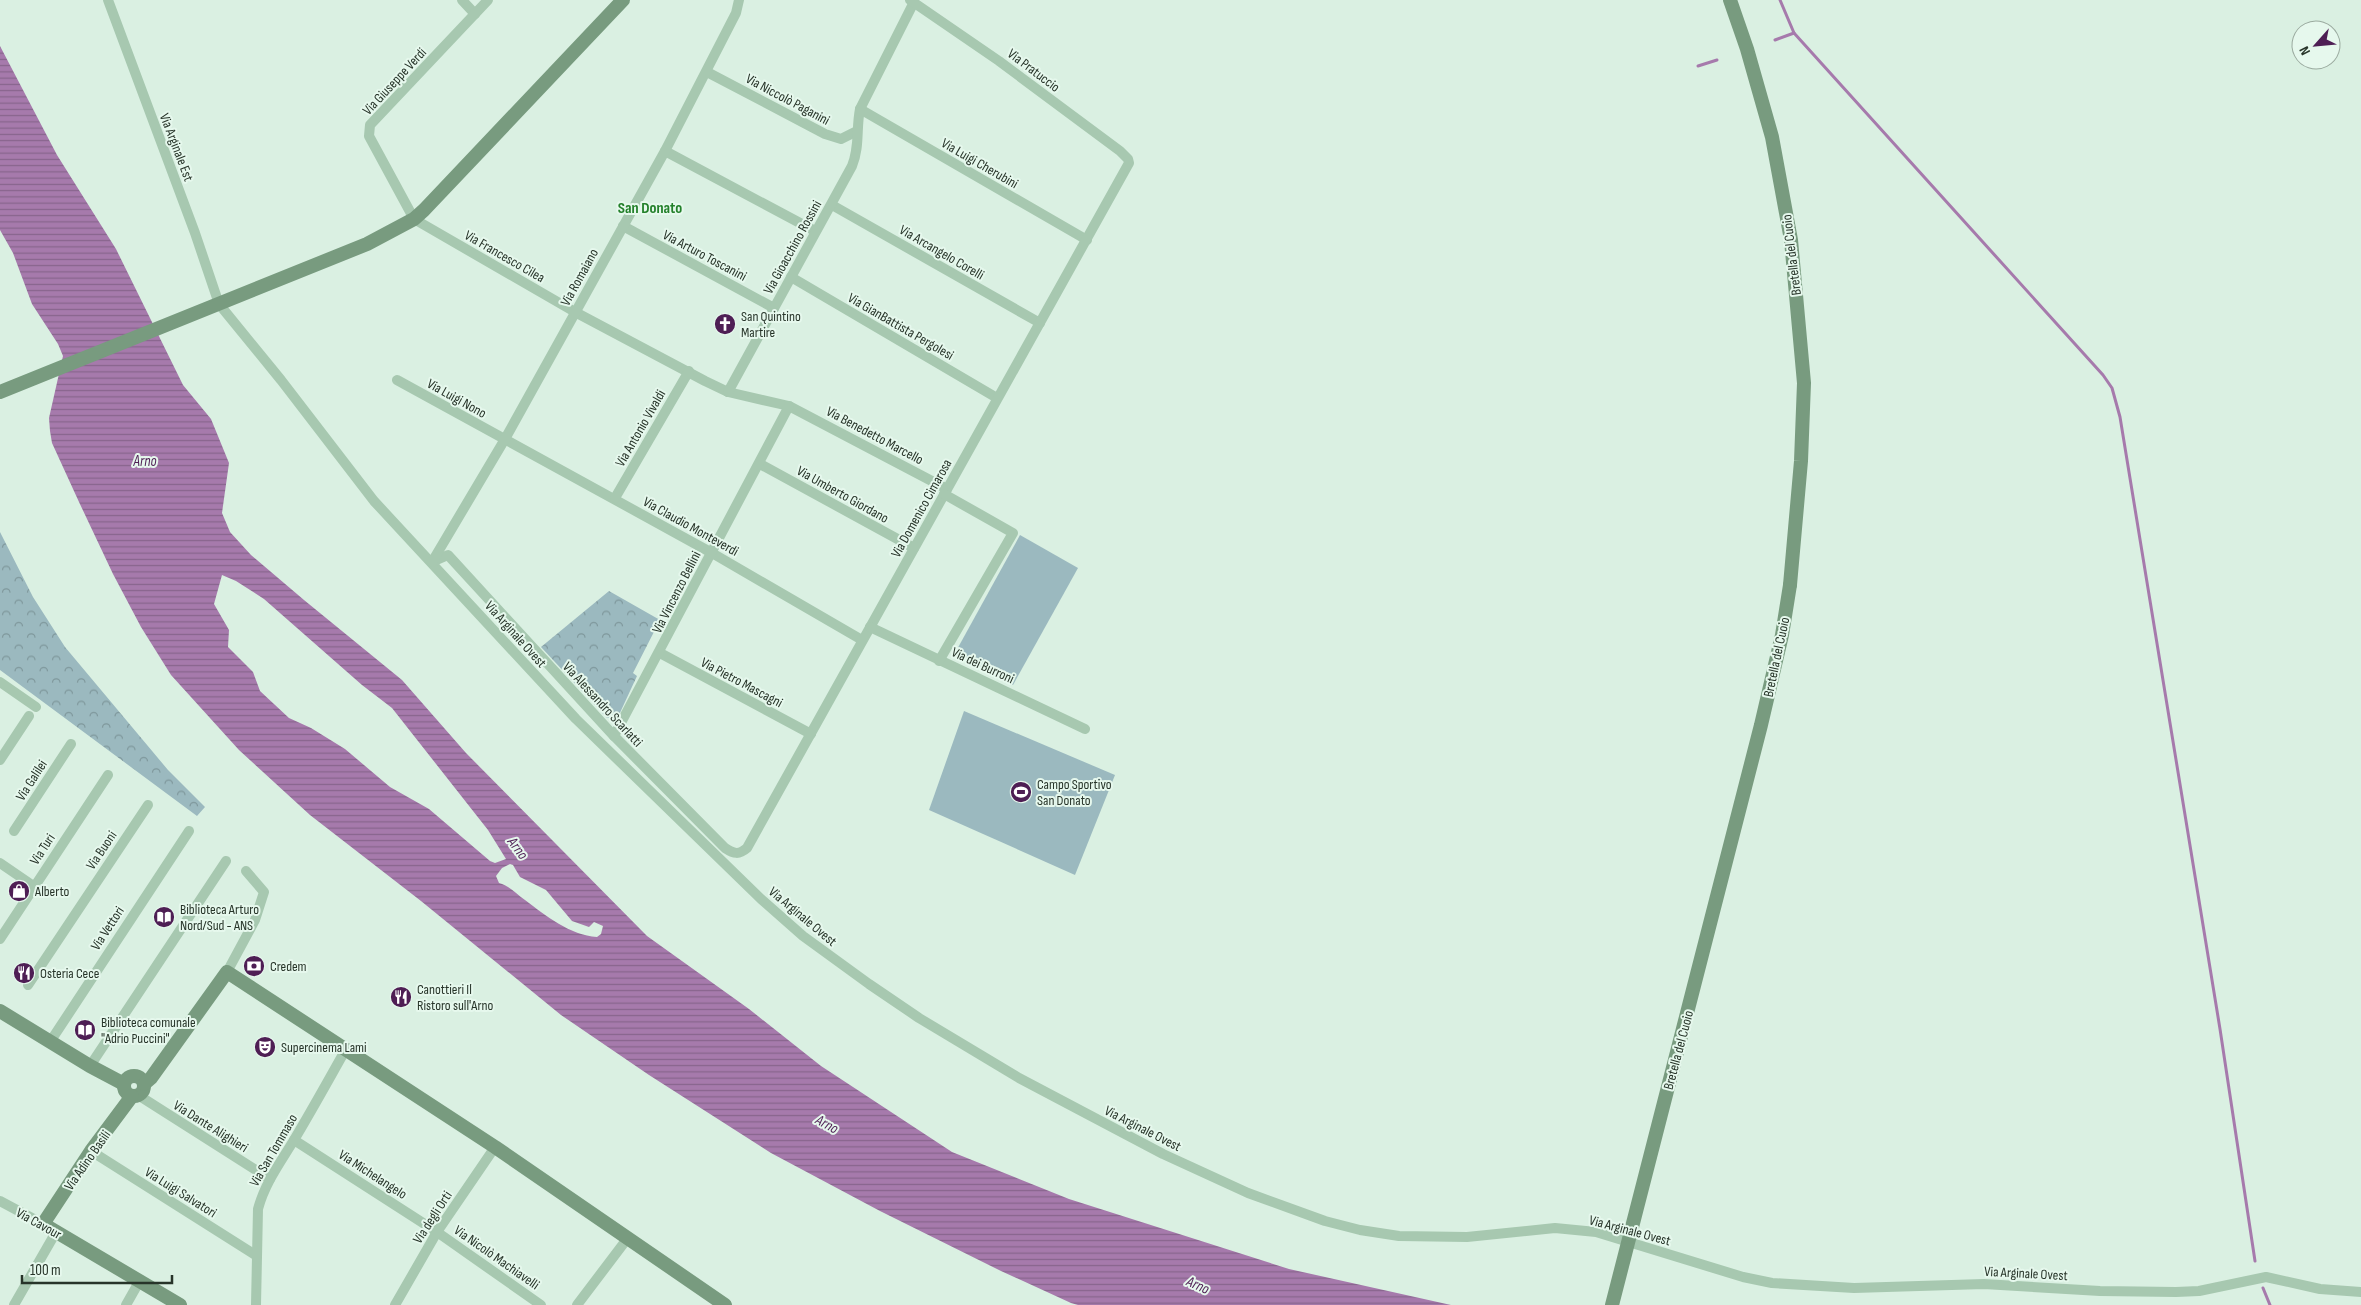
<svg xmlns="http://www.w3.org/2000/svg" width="2361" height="1305" font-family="'Sofia Sans Condensed',sans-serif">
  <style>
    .forest { fill: url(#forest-crowns) }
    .pitch { fill: #9bb9bf }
    .water { fill: url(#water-rules); fill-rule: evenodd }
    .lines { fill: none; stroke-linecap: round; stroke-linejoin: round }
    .stream { stroke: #a67aac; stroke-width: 3 }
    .street { stroke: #a7c8b0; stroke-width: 10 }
    .secondary { stroke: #789b7f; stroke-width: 14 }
    .secondary-bridge { stroke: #789b7f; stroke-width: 14 }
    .labels { text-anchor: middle; stroke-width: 4; stroke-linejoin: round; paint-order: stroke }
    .street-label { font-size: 14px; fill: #273429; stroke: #e6f8ed }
    .poi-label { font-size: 14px; fill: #273429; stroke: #e6f8ed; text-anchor: start }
    .water-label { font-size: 15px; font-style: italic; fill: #4e1e54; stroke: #e6f8ed }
    .quarter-label { font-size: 16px; font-weight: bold; fill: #23802a; stroke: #e6f8ed }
  </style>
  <defs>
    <pattern id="forest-crowns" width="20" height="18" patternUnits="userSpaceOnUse" patternTransform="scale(1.25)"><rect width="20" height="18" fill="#9bb9bf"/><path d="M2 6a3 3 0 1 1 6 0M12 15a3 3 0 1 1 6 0" fill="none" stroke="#7e979b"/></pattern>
    <pattern id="water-rules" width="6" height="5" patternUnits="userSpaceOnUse" patternTransform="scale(1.25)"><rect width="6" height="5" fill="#a67aac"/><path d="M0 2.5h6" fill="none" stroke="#87658c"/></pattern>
  </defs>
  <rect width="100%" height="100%" fill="#daf0e2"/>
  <!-- forest -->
  <g class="forest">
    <polygon points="0,532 33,597 65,647 168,770 205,807 197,816 0,670"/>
    <polygon points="609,591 660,620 633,673 637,676 618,717 607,718 541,647"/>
  </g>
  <!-- pitch -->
  <g class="pitch">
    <polygon points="1020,535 1078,568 1013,685 955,653"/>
    <polygon points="964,711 1115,775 1075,875 929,810"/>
  </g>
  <!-- water -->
  <path class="water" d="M0,46l57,109 59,94 67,136 28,34 18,44 -7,50 8,19 21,23 53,45 98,80 64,73 181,183 102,73 72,57 131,86 117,47 220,70 162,36h-373l-7,-2 -70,-32 -121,-60 -109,-58 -122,-78 -88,-60 -140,-114 -111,-86 -71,-65 -68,-75 -30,-48 -28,-53 -34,-72 -27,-59 -2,-12 -1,-13 14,-62 -5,-12 -26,-40 -19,-51 -13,-23zM222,575l14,6 28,18 98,86 30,23 96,122 18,29 -11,4 -5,-2 -61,-52 -39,-22 -45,-38 -34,-21 -22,-10 -29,-27 -7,-19 -25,-25 1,-17 -15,-26zM510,864l3,1 7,12 26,13 26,31 17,6 5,-5 9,4 -2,8 -4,3c-27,-2 -51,-21 -72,-37 -9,-6 -15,-14 -26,-17l-3,-7 6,-8z"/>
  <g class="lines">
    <!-- stream -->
    <g class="stream">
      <polyline points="1780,0 1794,33 2103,375 2112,388 2120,417 2220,1029 2255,1261"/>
      <polyline points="1775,40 1794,33"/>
      <polyline points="1698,66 1717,60"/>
      <polyline points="2263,1288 2270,1305"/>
    </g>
    <!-- street -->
    <g class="street">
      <polyline points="108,0 195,233 219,304 281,380 374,501 576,719 761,899 803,936 869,984 919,1018 1019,1078 1163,1154 1248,1193 1325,1221 1360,1230 1399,1236 1467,1237 1555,1228 1596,1232 1743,1277 1772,1283 1854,1288 1984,1284 2100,1291 2176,1292 2199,1291 2266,1277 2320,1289 2361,1292"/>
      <polyline points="462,0 475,14"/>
      <polyline points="488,0 370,125 369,136 414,219 575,312 705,381 728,392 789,406 947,489"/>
      <polyline points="707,72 825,134 841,139 857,131"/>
      <polyline points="860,109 1087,240"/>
      <polyline points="665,151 815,231"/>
      <polyline points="832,205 1040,323"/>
      <polyline points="623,226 774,308"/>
      <polyline points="791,277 997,398"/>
      <polyline points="397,380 712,553 862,640"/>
      <path d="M728,392l124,-226c8,-19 4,-38 8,-57l54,-107"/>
      <polyline points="760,464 914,548"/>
      <polyline points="615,498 689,371"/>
      <path d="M432,562l16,-7 166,181 111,112c9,6 14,7 22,0l382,-685 -1,-4 -8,-8 -121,-90 -89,-61"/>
      <polyline points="432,562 505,439 665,151 736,13 739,0"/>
      <polyline points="870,627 1085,729"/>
      <polyline points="660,653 811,734"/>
      <polyline points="939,661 1013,533 944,494"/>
      <polyline points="0,682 36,707"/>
      <polyline points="614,736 789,406"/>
      <polyline points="0,760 29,716"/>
      <polyline points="14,831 71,744"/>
      <polyline points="0,863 35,887"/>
      <polyline points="0,939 108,775"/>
      <polyline points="227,972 255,920 264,892 246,871"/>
      <polyline points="28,985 148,805"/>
      <polyline points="50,1042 189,831"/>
      <polyline points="90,1066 226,861"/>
      <polyline points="138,1095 270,1179"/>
      <polyline points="294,1140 437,1232 541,1305"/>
      <polyline points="91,1151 257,1256"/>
      <polyline points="0,1201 43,1224"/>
      <polyline points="14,1305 56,1232"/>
      <polyline points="126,1305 139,1282"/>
      <path d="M256,1305l2,-96c7,-26 22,-46 36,-69 18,-30 35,-61 52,-91"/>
      <polyline points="395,1305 437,1232 495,1147"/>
      <polyline points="577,1305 627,1239"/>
    </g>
    <!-- secondary -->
    <g class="secondary">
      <polyline points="1730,0 1747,49 1772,137 1791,240 1804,383 1801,461 1790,585"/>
      <polyline points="0,392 367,244 414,219 424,210 623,0"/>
      <polyline points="0,1011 90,1066 124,1084"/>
      <circle cx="134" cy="1086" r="10"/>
      <polyline points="144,1084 151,1078 227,972 495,1147 725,1305"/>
      <polyline points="132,1096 91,1151 43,1224 180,1305"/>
    </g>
    <!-- secondary-bridge -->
    <polyline class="secondary-bridge" points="1612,1305 1761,725 1782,635 1790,585"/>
  </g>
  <!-- icons -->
  <defs>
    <g id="church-disc" transform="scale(1.125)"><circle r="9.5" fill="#4e1e54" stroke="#e6f8ed"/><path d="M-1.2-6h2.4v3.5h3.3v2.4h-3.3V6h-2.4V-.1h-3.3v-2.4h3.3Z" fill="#fff"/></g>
    <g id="stadium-disc" transform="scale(1.125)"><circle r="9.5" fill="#4e1e54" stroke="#e6f8ed"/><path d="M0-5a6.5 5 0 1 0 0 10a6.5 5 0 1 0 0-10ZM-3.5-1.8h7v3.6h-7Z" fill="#fff"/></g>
    <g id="shop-disc" transform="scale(1.125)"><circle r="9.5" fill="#4e1e54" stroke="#e6f8ed"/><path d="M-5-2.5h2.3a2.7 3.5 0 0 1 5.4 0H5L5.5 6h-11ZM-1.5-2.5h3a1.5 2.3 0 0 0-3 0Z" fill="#fff"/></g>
    <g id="library-disc" transform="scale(1.125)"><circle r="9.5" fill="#4e1e54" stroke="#e6f8ed"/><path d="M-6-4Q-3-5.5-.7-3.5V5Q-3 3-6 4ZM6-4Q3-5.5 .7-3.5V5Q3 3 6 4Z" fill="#fff"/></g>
    <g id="bank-disc" transform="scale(1.125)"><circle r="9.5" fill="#4e1e54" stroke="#e6f8ed"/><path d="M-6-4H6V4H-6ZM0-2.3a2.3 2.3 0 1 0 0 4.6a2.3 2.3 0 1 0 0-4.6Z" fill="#fff"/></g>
    <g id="restaurant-disc" transform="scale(1.125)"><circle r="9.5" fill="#4e1e54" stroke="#e6f8ed"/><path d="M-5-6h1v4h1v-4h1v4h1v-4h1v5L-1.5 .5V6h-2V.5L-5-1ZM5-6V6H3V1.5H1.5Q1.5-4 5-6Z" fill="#fff"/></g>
    <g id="theatre-disc" transform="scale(1.125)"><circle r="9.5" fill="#4e1e54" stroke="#e6f8ed"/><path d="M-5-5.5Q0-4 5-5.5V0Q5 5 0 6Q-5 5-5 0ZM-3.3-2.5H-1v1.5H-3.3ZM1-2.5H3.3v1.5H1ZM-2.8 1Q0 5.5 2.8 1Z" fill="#fff"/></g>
  </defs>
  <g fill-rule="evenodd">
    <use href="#church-disc" x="725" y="324"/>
    <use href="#stadium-disc" x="1021" y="792"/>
    <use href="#shop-disc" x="19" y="891"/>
    <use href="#library-disc" x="164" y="917"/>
    <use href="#bank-disc" x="254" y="966"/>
    <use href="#restaurant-disc" x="24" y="973"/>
    <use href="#restaurant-disc" x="401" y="997"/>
    <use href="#library-disc" x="85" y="1030"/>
    <use href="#theatre-disc" x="265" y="1047"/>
  </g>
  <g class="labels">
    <!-- street labels -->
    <g class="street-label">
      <text transform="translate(1034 70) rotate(37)" y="5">Via Pratuccio</text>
      <text transform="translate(394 81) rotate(-47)" y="5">Via Giuseppe Verdi</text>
      <text transform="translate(788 99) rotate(28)" y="5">Via Niccolò Paganini</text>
      <text transform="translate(177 147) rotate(69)" y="5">Via Arginale Est</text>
      <text transform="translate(980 163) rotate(30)" y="5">Via Luigi Cherubini</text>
      <text transform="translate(792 247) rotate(-61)" y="5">Via Gioacchino Rossini</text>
      <text transform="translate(942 252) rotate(30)" y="5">Via Arcangelo Corelli</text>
      <text transform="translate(705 255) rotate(28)" y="5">Via Arturo Toscanini</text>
      <text transform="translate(1791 255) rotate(-97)" y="5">Bretella del Cuoio</text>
      <text transform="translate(505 256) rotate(30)" y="5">Via Francesco Cilea</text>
      <text transform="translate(579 277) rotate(-61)" y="5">Via Romaiano</text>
      <text transform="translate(901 326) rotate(30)" y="5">Via GianBattista Pergolesi</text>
      <text transform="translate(457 398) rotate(29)" y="5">Via Luigi Nono</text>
      <text transform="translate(640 428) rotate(-60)" y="5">Via Antonio Vivaldi</text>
      <text transform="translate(875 435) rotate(28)" y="5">Via Benedetto Marcello</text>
      <text transform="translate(843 494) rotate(29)" y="5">Via Umberto Giordano</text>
      <text transform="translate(921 508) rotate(-61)" y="5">Via Domenico Cimarosa</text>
      <text transform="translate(691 526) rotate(29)" y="5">Via Claudio Monteverdi</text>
      <text transform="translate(676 592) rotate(-63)" y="5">Via Vincenzo Bellini</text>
      <text transform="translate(516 634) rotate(48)" y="5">Via Arginale Ovest</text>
      <text transform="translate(1776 657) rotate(-78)" y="5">Bretella del Cuoio</text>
      <text transform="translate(983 665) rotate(25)" y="5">Via dei Burroni</text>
      <text transform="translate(742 682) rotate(28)" y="5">Via Pietro Mascagni</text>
      <text transform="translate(603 704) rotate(47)" y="5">Via Alessandro Scarlatti</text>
      <text transform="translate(31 780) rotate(-57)" y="5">Via Galilei</text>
      <text transform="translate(42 849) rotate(-57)" y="5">Via Turi</text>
      <text transform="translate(101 850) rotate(-56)" y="5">Via Buoni</text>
      <text transform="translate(803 916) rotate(40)" y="5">Via Arginale Ovest</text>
      <text transform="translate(107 928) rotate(-57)" y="5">Via Vettori</text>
      <text transform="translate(1678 1050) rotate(-75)" y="5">Bretella del Cuoio</text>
      <text transform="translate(211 1126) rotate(32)" y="5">Via Dante Alighieri</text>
      <text transform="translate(1143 1128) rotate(27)" y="5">Via Arginale Ovest</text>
      <text transform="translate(273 1150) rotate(-60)" y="5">Via San Tommaso</text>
      <text transform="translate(87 1160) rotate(-55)" y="5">Via Adino Basili</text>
      <text transform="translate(373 1174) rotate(33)" y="5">Via Michelangelo</text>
      <text transform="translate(181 1192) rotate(32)" y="5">Via Luigi Salvatori</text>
      <text transform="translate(432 1217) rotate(-57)" y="5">Via degli Orti</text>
      <text transform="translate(39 1223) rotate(29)" y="5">Via Cavour</text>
      <text transform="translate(1630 1230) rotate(15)" y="5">Via Arginale Ovest</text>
      <text transform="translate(497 1257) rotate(35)" y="5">Via Nicolò Machiavelli</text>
      <text transform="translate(2026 1273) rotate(3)" y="5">Via Arginale Ovest</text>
    </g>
    <!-- poi labels -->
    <g class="poi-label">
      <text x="741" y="321">San Quintino<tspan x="741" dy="16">Martire</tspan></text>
      <text x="1037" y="789">Campo Sportivo<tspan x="1037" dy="16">San Donato</tspan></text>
      <text x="35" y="896">Alberto</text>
      <text x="180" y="914">Biblioteca Arturo<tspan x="180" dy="16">Nord/Sud - ANS</tspan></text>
      <text x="270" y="971">Credem</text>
      <text x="40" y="978">Osteria Cece</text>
      <text x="417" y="994">Canottieri Il<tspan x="417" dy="16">Ristoro sull'Arno</tspan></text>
      <text x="101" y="1027">Biblioteca comunale<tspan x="101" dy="16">"Adrio Puccini"</tspan></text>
      <text x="281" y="1052">Supercinema Lami</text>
    </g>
    <!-- water labels -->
    <g class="water-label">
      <text x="145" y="466">Arno</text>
      <text transform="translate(518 848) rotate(53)" y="5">Arno</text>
      <text transform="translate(827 1124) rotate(29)" y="5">Arno</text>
      <text transform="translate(1198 1285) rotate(24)" y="5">Arno</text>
    </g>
    <!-- quarter labels -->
    <g class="quarter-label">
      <text x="650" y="213">San Donato</text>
    </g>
  </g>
  <!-- north arrow -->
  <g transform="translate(2316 45) rotate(243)"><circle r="24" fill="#e6f8ed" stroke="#9aaa9f"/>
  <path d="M0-4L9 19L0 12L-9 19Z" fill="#4e1e54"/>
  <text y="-8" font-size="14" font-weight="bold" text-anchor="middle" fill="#273429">N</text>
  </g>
  <!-- scale -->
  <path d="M22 1275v8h150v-8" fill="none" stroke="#273429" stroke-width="2.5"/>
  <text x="30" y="1275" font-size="15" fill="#273429" stroke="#e6f8ed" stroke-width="4" paint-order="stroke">100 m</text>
</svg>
